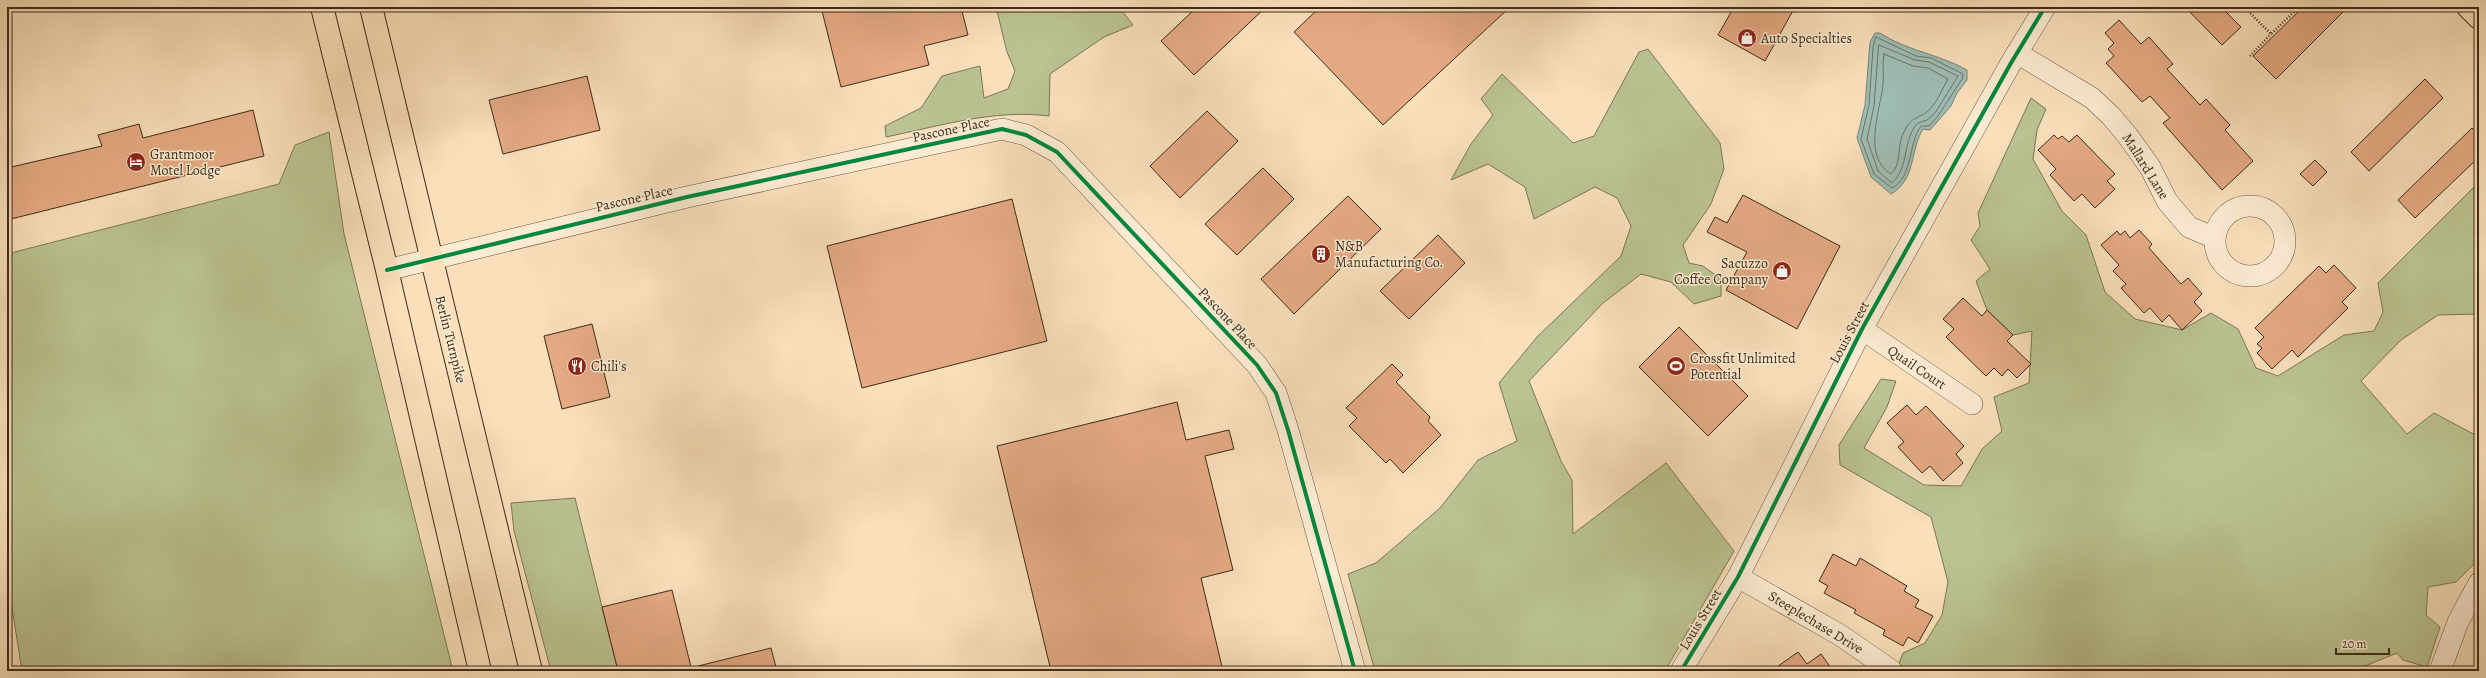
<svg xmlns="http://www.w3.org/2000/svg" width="2486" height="678" font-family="Alegreya,serif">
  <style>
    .green { fill: #bbc392; stroke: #7d7755 }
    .water { fill: #9ebdb4; stroke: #788376 }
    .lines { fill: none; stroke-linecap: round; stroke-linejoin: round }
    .shore { stroke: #6e7466; stroke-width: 1 }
    .building { fill: #e4aa83; stroke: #3f2b18 }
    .minor-casing { stroke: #6e5841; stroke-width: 22 }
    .major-casing { stroke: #3f2b18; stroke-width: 24 }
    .highway-casing { stroke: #3f2b18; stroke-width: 24 }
    .path { stroke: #3f2b18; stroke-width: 2.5; stroke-dasharray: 1 2; stroke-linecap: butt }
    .minor { stroke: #fbebd3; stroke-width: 21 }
    .major { stroke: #f9e0bb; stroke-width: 22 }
    .highway { stroke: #f9e0bb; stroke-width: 22 }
    .cycleway-casing { stroke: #fbebd3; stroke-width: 6 }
    .cycleway { stroke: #00873e; stroke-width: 4 }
    .labels { text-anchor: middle; stroke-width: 3; stroke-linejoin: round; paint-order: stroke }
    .poi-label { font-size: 14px; fill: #3f2b18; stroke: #fbebd3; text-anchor: start }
    .street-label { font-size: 14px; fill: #3f2b18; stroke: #fbebd3 }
  </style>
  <rect width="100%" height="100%" fill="#f9e0bb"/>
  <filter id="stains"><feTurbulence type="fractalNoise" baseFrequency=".005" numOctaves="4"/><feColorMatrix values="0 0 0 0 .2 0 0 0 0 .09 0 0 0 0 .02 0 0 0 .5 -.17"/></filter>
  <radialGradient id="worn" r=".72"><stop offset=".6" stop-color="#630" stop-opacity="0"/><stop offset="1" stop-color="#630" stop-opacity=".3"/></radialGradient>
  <!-- green -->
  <g class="green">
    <path d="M996,7h123l14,18 -29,12 -54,37 -1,42c-55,-7 -109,10 -163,21l-1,-11 36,-18 21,-32 38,-10 4,32 24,-9 7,-18 -8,-19z"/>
    <polygon points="1648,49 1720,143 1724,169 1711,204 1683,245 1689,263 1703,266 1721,279 1721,296 1694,304 1671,282 1641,274 1603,303 1529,381 1561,461 1572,480 1573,534 1666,463 1734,551 1665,671 1375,671 1348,574 1376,563 1440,508 1478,460 1517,441 1499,383 1537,337 1621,256 1631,226 1617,198 1595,187 1534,219 1525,187 1488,164 1451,180 1471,144 1493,115 1481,99 1502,74 1573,143 1594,136 1639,52"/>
    <polygon points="2031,98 2046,109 2037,130 2033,159 2062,211 2086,235 2105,292 2135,319 2182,330 2211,313 2238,329 2256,368 2278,376 2344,335 2374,331 2383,312 2378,283 2479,182 2479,213 2474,233 2479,255 2479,314 2438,315 2401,340 2361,381 2407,434 2434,413 2479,437 2479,559 2456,582 2428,587 2426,615 2440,627 2427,667 2403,660 2397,653 2353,671 1909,671 1899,664 1903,653 1925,643 1942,615 1948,582 1931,517 1840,465 1839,445 1881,379 1896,381 1887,407 1864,448 1924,485 1961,486 1982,449 2002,431 1994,397 2029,383 2032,331 2013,335 1987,310 1976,281 1990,269 1971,240 1980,226 1978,213"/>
    <polygon points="329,132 344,234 453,671 22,671 7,575 7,254 279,184 295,145"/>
    <polygon points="575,498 618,671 551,671 514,531 511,503"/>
  </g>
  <!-- water -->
  <path class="water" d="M1875,33h5c27,18 59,21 87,37v10l-10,13 -6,13 -21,24 -7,-1c-13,21 -7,51 -32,65l-20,-17 -14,-39 8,-33 5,-63z"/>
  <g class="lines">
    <!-- shore -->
    <g class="shore">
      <path d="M1876,37l40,19 15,2 32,16 -1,5 -24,37 -9,10h-8c-13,17 -8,52 -29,62l-18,-14 -13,-35 8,-34 4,-57z"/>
      <path d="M1879,45l36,15 14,2 29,14 -23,37 -8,7 -9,3c-16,16 -8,44 -26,60l-14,-12 -11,-32 7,-33z"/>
      <path d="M1884,54l29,12 15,2 20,11c-6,10 -10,22 -19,31 -10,10 -17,4 -26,24 -6,12 -1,30 -12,40 -29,-17 -11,-63 -8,-89 1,-10 -1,-21 1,-31z"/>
    </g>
  </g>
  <!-- building -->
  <g class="building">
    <polygon points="821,7 961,7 968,35 924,46 929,65 841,87"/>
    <polygon points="1197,7 1266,7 1194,75 1161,41"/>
    <polygon points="1320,7 1510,7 1383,125 1294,32"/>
    <polygon points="1734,7 1795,7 1765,61 1718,35"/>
    <polygon points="2185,7 2221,7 2241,27 2222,45"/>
    <polygon points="2303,7 2348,7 2276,79 2253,56"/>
    <polygon points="2119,20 2141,44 2149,37 2173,64 2167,69 2200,105 2206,99 2230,125 2225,130 2253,161 2222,190 2163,123 2170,118 2150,96 2142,102 2106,63 2114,56 2108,49 2114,43 2105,33"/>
    <polygon points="587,76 600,130 503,154 489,100"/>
    <polygon points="2425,79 2443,98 2369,171 2351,152"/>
    <polygon points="253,110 264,156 7,220 7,168 102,146 98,135 139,124 143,138"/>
    <polygon points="1207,111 1238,141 1180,198 1150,166"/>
    <polygon points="2472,128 2479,135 2479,157 2415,218 2398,200"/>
    <polygon points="2054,135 2058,139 2062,136 2069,142 2077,135 2115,174 2107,181 2115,189 2095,208 2082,194 2074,201 2050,175 2056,169 2038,150"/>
    <polygon points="2315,160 2327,172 2313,186 2300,174"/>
    <polygon points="1263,168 1294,199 1237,255 1205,224"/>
    <polygon points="1743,195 1840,246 1797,329 1726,290 1747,252 1707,232 1715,217 1727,223"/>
    <polygon points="1348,196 1381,229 1294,314 1261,279"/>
    <polygon points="1012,199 1047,341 862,388 827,246"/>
    <polygon points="2139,230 2152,244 2149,248 2181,284 2188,278 2202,294 2194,302 2202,311 2182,330 2169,315 2162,322 2150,308 2144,313 2121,288 2126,284 2113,271 2119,265 2101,245 2117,231 2120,235 2125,231 2130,238"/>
    <polygon points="1438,235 1465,263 1409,319 1380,291"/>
    <polygon points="2334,265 2356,288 2342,302 2348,308 2298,357 2292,350 2272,369 2257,353 2262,348 2257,344 2264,337 2255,328 2319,266 2326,273"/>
    <polygon points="1963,298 1982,316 1987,310 2013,335 2007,341 2031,364 2017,378 2008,369 2002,376 1994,368 1986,376 1946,337 1954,329 1943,319"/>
    <polygon points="592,324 610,397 562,409 544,336"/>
    <polygon points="1679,327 1748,396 1708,436 1639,367"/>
    <polygon points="1392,364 1403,375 1396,382 1430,417 1428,421 1441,435 1403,473 1390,459 1386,463 1349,426 1357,418 1346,408"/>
    <polygon points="1177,402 1186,440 1229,430 1234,449 1205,456 1233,570 1201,578 1223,671 1051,671 997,446"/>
    <polygon points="1907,405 1916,415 1926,406 1964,446 1956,454 1963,463 1943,481 1930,466 1922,473 1898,447 1904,442 1887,423"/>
    <polygon points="1833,554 1856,566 1860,558 1907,586 1904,591 1919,600 1915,607 1933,616 1918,643 1908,637 1903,646 1883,635 1885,630 1854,613 1856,610 1824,593 1828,586 1819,581"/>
    <polygon points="672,590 692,671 618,671 602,607"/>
    <polygon points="771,648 777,671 698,671 698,666"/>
    <polygon points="1798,652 1807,664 1821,654 1833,671 1771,671"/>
  </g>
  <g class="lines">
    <!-- minor casing -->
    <g class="minor-casing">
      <g id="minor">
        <polyline points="2017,53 2092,98 2111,116 2127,135 2150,167 2167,201 2189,227 2215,238"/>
        <circle cx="2250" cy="241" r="35"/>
        <polyline points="387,270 687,197 1002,129 1026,135 1057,152 1257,365 1276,393 1288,430 1355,671"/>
        <polyline points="1862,329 1972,404"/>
        <polyline points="1738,577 1840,635 1892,671"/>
        <polyline points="1681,671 1738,577 1862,329 2011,63 2045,7"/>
        <polyline points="2440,671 2458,622 2479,583"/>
      </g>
    </g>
    <!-- major casing -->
    <g class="major-casing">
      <polyline id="major" points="2468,7 2479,18"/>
    </g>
    <!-- highway casing -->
    <g class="highway-casing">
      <g id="highway">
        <polyline points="322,7 387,270 480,671"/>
        <polyline points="371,7 531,671"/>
      </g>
    </g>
    <!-- path -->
    <g class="path">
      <polyline points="2244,7 2271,34 2299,7"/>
      <polyline points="2250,56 2271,34"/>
    </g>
    <!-- minor -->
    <use href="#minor" class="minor"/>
    <!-- major -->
    <use href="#major" class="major"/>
    <!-- highway -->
    <use href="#highway" class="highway"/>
    <!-- cycleway casing -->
    <g class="cycleway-casing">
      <g id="cycleway">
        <polyline points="387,270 687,197 1002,129 1026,135 1057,152 1257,365 1276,393 1288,430 1355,671"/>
        <polyline points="1681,671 1738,577 1862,329 2011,63 2045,7"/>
      </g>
    </g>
    <!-- cycleway -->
    <use href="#cycleway" class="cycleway"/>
  </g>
  <!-- icons -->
  <defs>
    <g id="shop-disc" transform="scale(1)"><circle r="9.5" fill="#8f2418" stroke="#fbebd3"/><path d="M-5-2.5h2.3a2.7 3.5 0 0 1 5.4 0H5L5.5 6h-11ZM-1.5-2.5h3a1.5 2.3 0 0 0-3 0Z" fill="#fff"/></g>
    <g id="hotel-disc" transform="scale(1)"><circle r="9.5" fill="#8f2418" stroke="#fbebd3"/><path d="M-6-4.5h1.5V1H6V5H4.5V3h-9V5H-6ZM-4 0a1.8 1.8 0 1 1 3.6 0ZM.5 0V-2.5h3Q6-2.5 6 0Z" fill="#fff"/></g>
    <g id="building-disc" transform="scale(1)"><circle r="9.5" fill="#8f2418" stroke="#fbebd3"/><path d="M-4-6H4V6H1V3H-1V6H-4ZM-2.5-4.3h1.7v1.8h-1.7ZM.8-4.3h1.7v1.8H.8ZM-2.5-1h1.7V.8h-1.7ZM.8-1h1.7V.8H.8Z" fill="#fff"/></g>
    <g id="restaurant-disc" transform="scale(1)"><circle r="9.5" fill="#8f2418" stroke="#fbebd3"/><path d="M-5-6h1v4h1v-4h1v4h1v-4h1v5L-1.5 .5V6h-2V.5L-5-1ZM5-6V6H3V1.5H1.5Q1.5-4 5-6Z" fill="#fff"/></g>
    <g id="stadium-disc" transform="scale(1)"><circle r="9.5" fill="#8f2418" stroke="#fbebd3"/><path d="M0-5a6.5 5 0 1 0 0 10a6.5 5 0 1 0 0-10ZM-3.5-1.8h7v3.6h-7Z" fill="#fff"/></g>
  </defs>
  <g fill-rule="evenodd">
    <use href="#shop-disc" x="1747" y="38"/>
    <use href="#hotel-disc" x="136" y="162"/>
    <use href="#building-disc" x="1321" y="254"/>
    <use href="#shop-disc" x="1782" y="271"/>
    <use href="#restaurant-disc" x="577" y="366"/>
    <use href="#stadium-disc" x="1676" y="366"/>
  </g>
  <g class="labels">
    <!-- poi labels -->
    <g class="poi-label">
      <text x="1761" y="43">Auto Specialties</text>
      <text x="150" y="159">Grantmoor<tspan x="150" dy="16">Motel Lodge</tspan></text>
      <text x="1335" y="251">N&amp;B<tspan x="1335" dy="16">Manufacturing Co.</tspan></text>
      <text x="1768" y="268" text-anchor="end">Sacuzzo<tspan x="1768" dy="16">Coffee Company</tspan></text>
      <text x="1690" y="363">Crossfit Unlimited<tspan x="1690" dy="16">Potential</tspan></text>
      <text x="591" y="371">Chili's</text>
    </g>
    <!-- street labels -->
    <g class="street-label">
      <text transform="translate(951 129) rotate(-12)" y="5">Pascone Place</text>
      <text transform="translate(2146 166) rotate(58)" y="5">Mallard Lane</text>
      <text transform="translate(634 198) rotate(-13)" y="5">Pascone Place</text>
      <text transform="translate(1228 318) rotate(47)" y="5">Pascone Place</text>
      <text transform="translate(1849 332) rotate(-62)" y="5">Louis Street</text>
      <text transform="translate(451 339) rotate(76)" y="5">Berlin Turnpike</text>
      <text transform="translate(1917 367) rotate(34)" y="5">Quail Court</text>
      <text transform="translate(1700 619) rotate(-59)" y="5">Louis Street</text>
      <text transform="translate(1816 622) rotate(31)" y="5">Steeplechase Drive</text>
    </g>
  </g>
  <!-- margin -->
  <rect width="2486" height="678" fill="none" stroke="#f9e0bb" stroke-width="24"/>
  <rect x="8" y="8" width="2470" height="662" fill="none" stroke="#3f2b18" stroke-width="2"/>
  <rect x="12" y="12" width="2462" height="654" fill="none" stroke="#3f2b18"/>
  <!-- scale -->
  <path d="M2336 648v6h53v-6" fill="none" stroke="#3f2b18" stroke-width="2"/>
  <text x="2342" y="648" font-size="12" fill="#3f2b18" stroke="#fbebd3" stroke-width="3" paint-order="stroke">20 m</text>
  <rect width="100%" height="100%" filter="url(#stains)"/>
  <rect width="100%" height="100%" fill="url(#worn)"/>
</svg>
